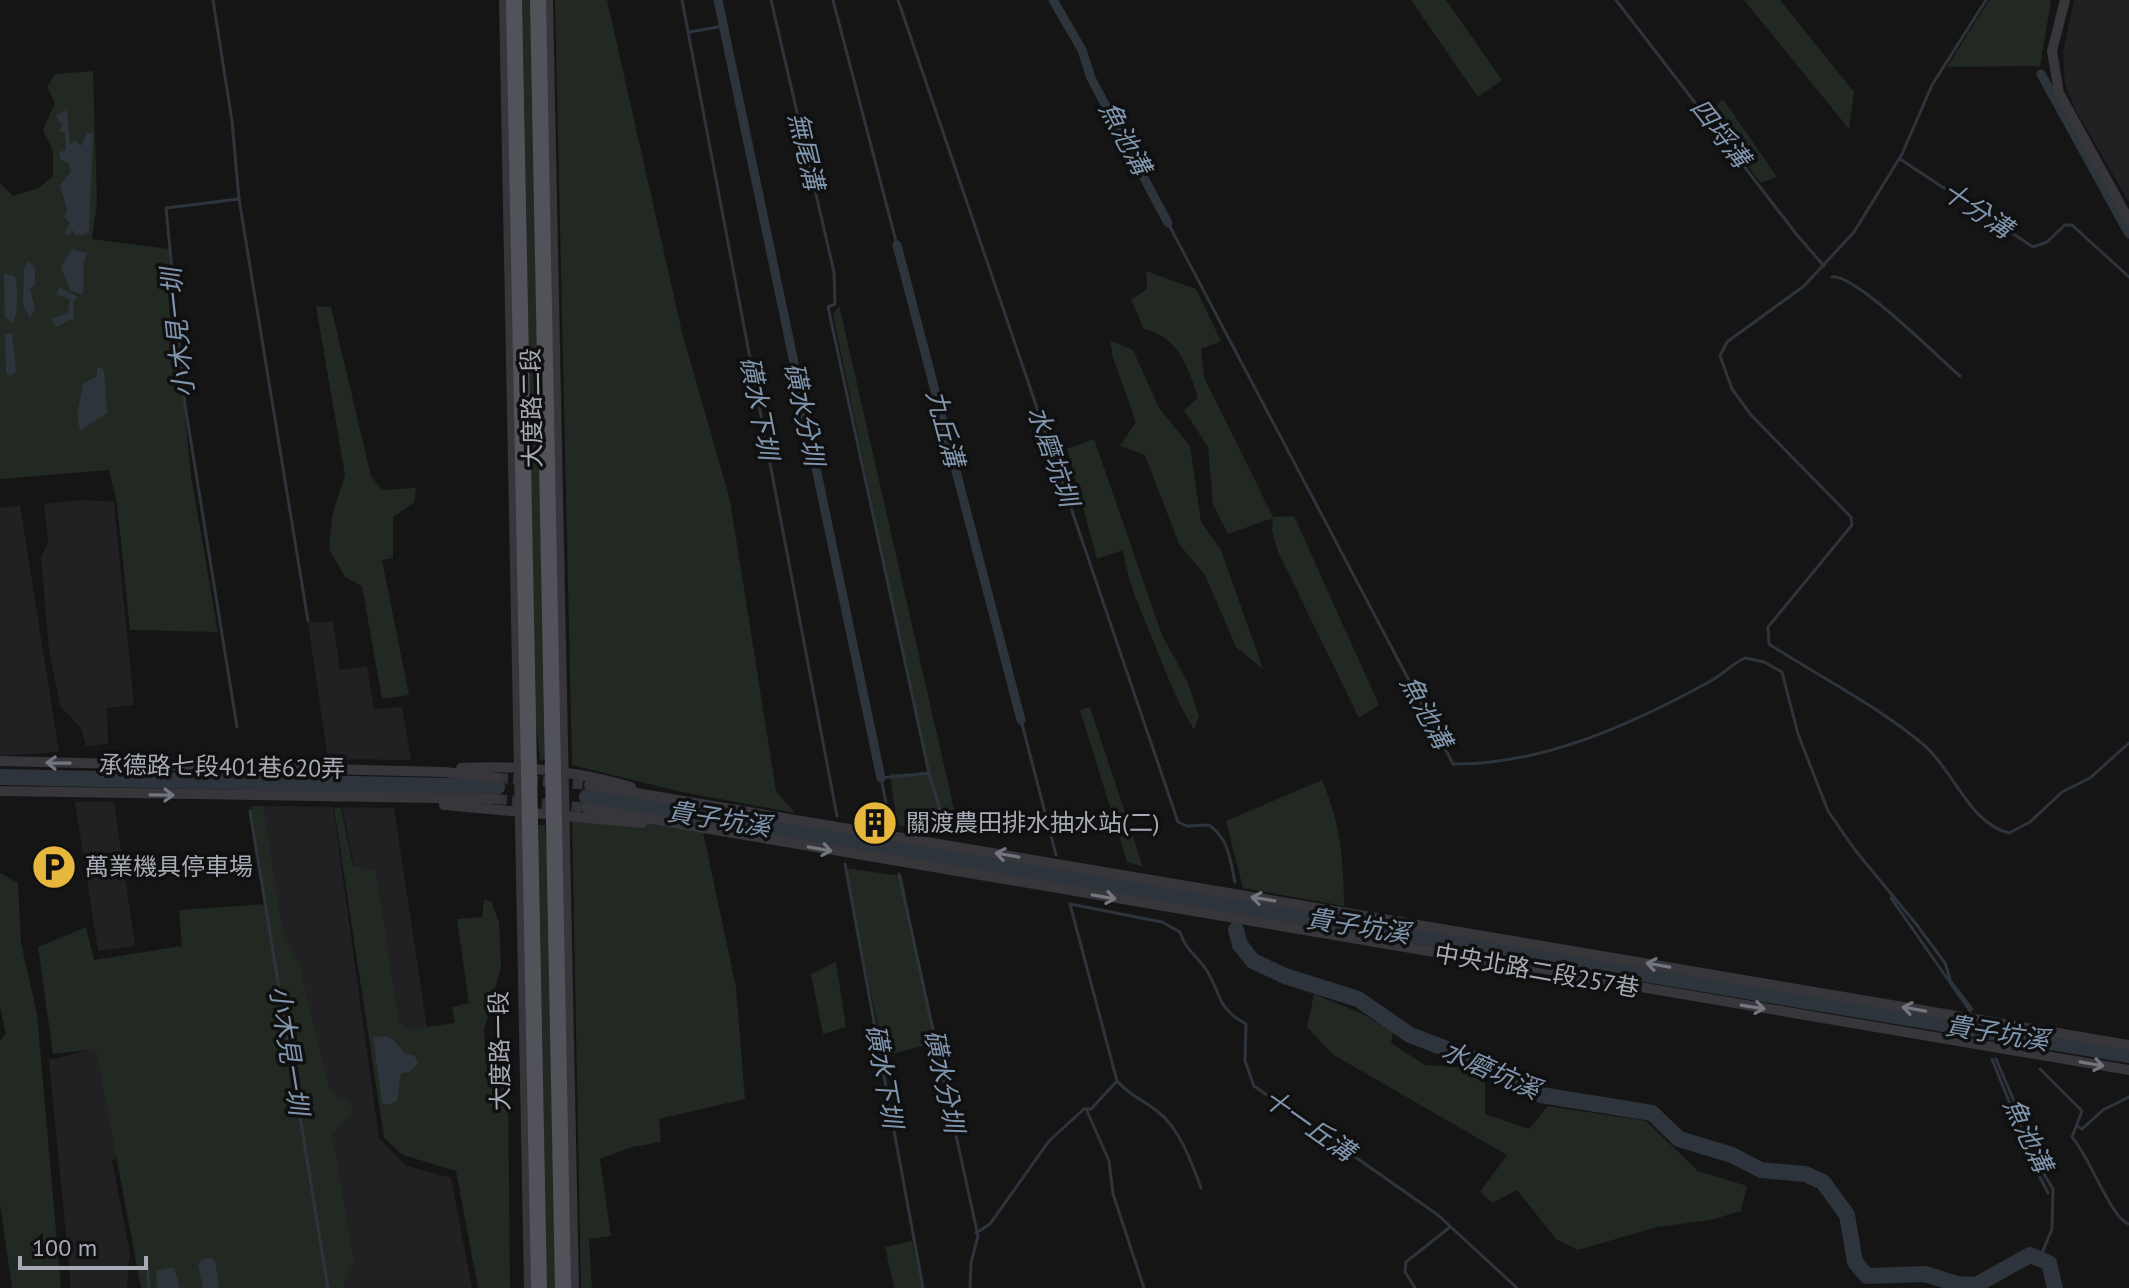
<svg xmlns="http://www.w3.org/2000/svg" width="2129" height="1288" font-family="'PT Sans','Noto Sans TC',sans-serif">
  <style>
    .built { fill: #212123 }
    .green { fill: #212922 }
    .water { fill: #2e343b }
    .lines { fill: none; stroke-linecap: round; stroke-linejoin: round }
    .stream { stroke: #2e343b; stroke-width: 3 }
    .canal { stroke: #2e343b; stroke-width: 9 }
    .river { stroke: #2e343b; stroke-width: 16 }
    .street-tunnel { stroke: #323336; stroke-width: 10; stroke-dasharray: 10 5; stroke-linecap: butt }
    .street { stroke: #36363b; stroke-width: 10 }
    .primary { stroke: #52535a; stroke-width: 16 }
    .oneway { stroke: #74767f }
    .labels { text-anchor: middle; stroke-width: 7; stroke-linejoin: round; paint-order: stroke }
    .street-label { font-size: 24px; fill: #a7abb6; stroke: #101011 }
    .poi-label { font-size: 24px; fill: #a7abb6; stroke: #101011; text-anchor: start }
    .water-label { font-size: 26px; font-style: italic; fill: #8096af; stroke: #101011 }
  </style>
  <rect width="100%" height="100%" fill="#151516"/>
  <!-- built -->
  <g class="built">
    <polygon points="2074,0 2129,0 2129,202 2075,109 2065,84 2063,53"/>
    <polygon points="83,500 114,502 134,705 107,708 108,744 86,746 81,728 60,706 49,650 41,558 48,542 44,504"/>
    <polygon points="20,505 59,752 0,756 0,508"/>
    <polygon points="333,621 340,670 367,666 374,709 402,707 411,760 328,759 308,623"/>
    <polygon points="75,802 114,802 135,946 98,951"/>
    <polygon points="263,806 333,807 379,1138 405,1165 451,1178 472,1288 287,1288 164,1146 112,1160 130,1253 127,1288 71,1288 49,1060 124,1041 192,951 277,918"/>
    <polygon points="342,807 394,808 427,1028 410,1029 399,1021 376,870 354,866"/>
  </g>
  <!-- green -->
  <g class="green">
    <polygon points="520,0 531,0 546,759 540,760 534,707"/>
    <polygon points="555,0 607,0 682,332 730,500 776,791 795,813 677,791 572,765"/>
    <polygon points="1411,0 1446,0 1502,80 1478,97"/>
    <polygon points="1744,0 1780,0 1854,92 1849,129"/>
    <polygon points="1989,0 2051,0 2040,66 1947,67"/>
    <polygon points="93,71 97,203 92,239 169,249 191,476 218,632 130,630 117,504 109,470 0,479 0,183 13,196 39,188 53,176 53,151 43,130 55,103 47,87 55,74"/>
    <polygon points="1723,99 1777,177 1761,183 1708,114"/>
    <path d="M1146,271l50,18 25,52 -20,8 3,28 69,140 21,-1 85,189 -20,13 -81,-166 -6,-21 1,-13 -45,16 -15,-30 -5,-57 -24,-37 14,-12c-10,-31 -19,-61 -54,-69l-13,-29 16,-11z"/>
    <polygon points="839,305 959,831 948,835 897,825 890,774 928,773 833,315"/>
    <polygon points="316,306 331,307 371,476 382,490 416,488 414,503 393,517 393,558 382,560 409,695 382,699 362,586 345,577 329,549 332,516 345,475"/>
    <polygon points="1110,340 1133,350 1159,408 1190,446 1201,522 1221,550 1263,669 1236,647 1205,575 1179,544 1145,455 1120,446 1136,422 1113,358"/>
    <path d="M1094,439l68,196 26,48 11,33 -5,14c-19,-32 -30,-63 -44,-97 -13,-32 -21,-48 -27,-83l-26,9 -30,-110z"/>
    <polygon points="1090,707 1143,867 1127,862 1080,710"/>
    <path d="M1322,780c19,45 21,77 22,126l-101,-18 -17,-67z"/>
    <polygon points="251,806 263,806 283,932 299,963 330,1090 353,1105 349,1116 332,1134 354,1261 343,1288 141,1288 96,1049 53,1054 38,947 86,927 94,960 182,946 179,910 266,904"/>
    <polygon points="334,808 341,808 353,866 376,870 399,1021 410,1029 455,1023 452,1007 469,1003 457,919 482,917 484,900 491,901 499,922 501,966 484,1031 487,1071 508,1078 510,1288 478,1288 456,1171 403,1155 384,1138"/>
    <polygon points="572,819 629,821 703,832 736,987 745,1099 659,1119 661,1142 632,1147 600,1159 611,1236 589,1239 592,1288 581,1288"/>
    <polygon points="536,825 545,825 549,885 557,1288 546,1288"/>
    <polygon points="845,868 902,876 934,1043 884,1056"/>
    <polygon points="0,873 18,883 21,943 37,1014 61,1288 12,1288 0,1204 0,1041 6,1034 0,1007"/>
    <polygon points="836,962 846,1027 823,1034 811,974"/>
    <polygon points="1314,994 1363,1014 1393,1032 1391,1043 1425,1065 1471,1068 1485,1077 1485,1114 1529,1129 1548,1106 1646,1121 1698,1171 1747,1186 1741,1211 1711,1220 1657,1227 1578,1250 1556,1239 1517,1190 1492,1203 1480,1192 1507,1155 1332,1054 1307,1027"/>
    <polygon points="912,1241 922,1288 894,1288 885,1247"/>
  </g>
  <!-- water -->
  <g class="water">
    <polygon points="67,110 70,144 76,141 81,146 87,133 93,133 89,233 76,236 73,230 68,236 65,231 70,223 64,217 67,210 60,185 71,172 69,164 60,159 59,152 66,150 65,133 59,131 63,125 55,116"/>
    <path d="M72,249l16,4c-9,13 -1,28 -6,42l-12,-5 -9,-23z"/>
    <polygon points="29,261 35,268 35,284 30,289 35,307 30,319 23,304 24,267"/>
    <path d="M4,274l11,2c3,14 4,36 -3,48l-7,-8z"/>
    <polygon points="59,287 78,297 73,301 74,318 56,327 52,318 68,313 70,299 56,295"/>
    <polygon points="12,332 16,371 11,376 6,373 5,335"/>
    <polygon points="101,367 104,371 107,413 80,431 77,415 83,384 97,376 97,368"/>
    <polygon points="385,1036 394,1040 405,1054 414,1055 418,1063 410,1072 401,1073 397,1101 386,1105 382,1103 373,1037"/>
    <polygon points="211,1258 215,1261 219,1288 203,1288 198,1264 203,1259"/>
    <polygon points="174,1267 180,1288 157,1288 156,1271"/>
  </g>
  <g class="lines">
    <!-- stream -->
    <g class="stream">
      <polyline points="213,0 232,121 239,199 166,208 185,405 237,727"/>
      <polyline points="682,0 837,816"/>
      <polyline points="771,0 834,272 835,304 828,307 929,773 942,817 951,817 957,832"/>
      <polyline points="833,0 897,245"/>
      <path d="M898,0l280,822 9,4 22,-1c20,14 21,34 26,57"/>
      <polyline points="1616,0 1797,235 1824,266"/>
      <path d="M1986,0l-54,85 -30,69 -48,78 -50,54 -77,56 -7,14 12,33 19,26 100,102 1,8 -84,102 1,17c51,33 109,62 156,102 28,24 45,78 84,87l21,-11 32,-30 28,-14 39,-35"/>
      <polyline points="690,32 723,26"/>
      <polyline points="1900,159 2033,247 2047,242 2065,225 2072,225 2129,277"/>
      <polyline points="239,199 308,621"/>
      <path d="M1168,223l285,541c90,1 179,-40 256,-82 13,-7 23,-18 36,-24l19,4 18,10 16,62 30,77 27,39 61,74 29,39 6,19 21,27"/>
      <path d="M1832,277c22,-4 107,81 128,99"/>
      <polyline points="1021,720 1056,855"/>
      <polyline points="250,811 328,1288"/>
      <polyline points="891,828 881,778 929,773"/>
      <polyline points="845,864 923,1288"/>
      <polyline points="899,874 978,1236 971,1263 970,1288"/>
      <polyline points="1891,898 1970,1011"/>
      <polyline points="1992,1059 2018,1124"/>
      <polyline points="1996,1059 2014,1101 2025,1143 2053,1189 2052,1229 2040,1258"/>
      <path d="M2040,1069l42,42 -10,26c18,20 39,82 57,87"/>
      <polyline points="1087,1111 1109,1161 1113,1194 1144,1288"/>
      <polyline points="2077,1126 2082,1129 2103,1110 2129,1097"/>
      <polyline points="2034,1165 2048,1193"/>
      <path d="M1201,1188c-9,-25 -22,-61 -44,-77 -14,-11 -28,-16 -40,-30l-47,-177 92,18 18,10c5,17 15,22 25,36 17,25 10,39 41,56l-1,37 9,25 184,129 79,73"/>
      <polyline points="976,1233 990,1224 1049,1141 1084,1109 1091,1109 1117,1081"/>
      <polyline points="147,1258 149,1288"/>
      <polyline points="1415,1288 1405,1272 1406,1262 1450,1227"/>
    </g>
    <!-- canal -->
    <g class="canal">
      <polyline points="718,0 881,778"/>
      <polyline points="1053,0 1082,50 1091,78 1168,223"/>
      <polyline points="2041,74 2129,234"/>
      <polyline points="897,245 1021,720"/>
    </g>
    <!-- river -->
    <g class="river">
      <polyline points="0,777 497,787"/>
      <polyline points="587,797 2129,1055"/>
      <polyline points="1236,930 1240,945 1253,961 1285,976 1358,999 1410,1035 1484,1063 1541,1095 1652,1113 1679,1139 1732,1155 1761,1170 1805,1174 1823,1182 1847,1215 1855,1262 1867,1276 1925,1274 1957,1284 1976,1285 2030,1255 2049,1263 2055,1288"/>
    </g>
    <!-- street-tunnel -->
    <g class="street-tunnel">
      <polyline points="498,778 589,785"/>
      <polyline points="497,799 586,808"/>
    </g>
    <!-- street -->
    <g class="street">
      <polyline points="504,0 529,1288"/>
      <polyline points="548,0 574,1288"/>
      <polyline points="2065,0 2052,51 2059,93 2129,220"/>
      <polyline points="0,761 444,772 498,778"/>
      <path d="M461,768c59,-3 113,2 170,19"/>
      <polyline points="589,785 2129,1045"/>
      <polyline points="0,791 497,799"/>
      <polyline points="444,805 642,823"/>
      <polyline points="586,808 2129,1070"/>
    </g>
    <!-- primary -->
    <g class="primary">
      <polyline points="514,0 539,1288"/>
      <polyline points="538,0 563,1288"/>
    </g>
  </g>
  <!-- one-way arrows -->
  <defs><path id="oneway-shaft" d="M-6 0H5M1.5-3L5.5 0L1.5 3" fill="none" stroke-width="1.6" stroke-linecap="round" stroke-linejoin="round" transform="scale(2)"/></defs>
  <g class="oneway">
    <use href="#oneway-shaft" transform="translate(58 763) rotate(-179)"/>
    <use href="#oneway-shaft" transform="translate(162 795) rotate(1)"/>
    <use href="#oneway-shaft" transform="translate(820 849) rotate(10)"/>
    <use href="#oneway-shaft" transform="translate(1007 855) rotate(-170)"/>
    <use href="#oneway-shaft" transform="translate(1104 897) rotate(10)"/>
    <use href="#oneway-shaft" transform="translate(1263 899) rotate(-171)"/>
    <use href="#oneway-shaft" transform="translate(1658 965) rotate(-170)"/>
    <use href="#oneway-shaft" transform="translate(1753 1007) rotate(9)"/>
    <use href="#oneway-shaft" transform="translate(1914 1009) rotate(-170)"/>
    <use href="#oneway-shaft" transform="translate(2092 1064) rotate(10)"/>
  </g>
  <!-- icons -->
  <defs>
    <g id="building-disc" transform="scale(2.3)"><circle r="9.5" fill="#e7b63c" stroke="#101011"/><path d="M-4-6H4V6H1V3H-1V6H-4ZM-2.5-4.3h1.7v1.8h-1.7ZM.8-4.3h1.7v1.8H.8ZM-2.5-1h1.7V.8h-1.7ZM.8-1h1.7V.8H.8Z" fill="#111"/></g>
    <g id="parking-disc" transform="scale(2.3)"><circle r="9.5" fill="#e7b63c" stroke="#101011"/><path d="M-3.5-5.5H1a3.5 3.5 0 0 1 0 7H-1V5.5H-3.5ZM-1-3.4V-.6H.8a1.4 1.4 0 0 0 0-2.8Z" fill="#111"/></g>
  </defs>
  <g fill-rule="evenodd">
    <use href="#building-disc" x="875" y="823"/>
    <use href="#parking-disc" x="54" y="867"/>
  </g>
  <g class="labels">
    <!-- street labels -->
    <g class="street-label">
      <text transform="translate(532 408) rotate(-91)" y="8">大度路二段</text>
      <text transform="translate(222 767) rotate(1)" y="8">承德路七段401巷620弄</text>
      <text transform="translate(1537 971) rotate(10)" y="8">中央北路二段257巷</text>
      <text transform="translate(500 1051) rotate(-91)" y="8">大度路一段</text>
    </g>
    <!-- poi labels -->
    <g class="poi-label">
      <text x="906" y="831">關渡農田排水抽水站(二)</text>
      <text x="85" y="875">萬業機具停車場</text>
    </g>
    <!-- water labels -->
    <g class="water-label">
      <text transform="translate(1720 133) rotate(52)" y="9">四埒溝</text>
      <text transform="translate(1125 138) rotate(62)" y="9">魚池溝</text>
      <text transform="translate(806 151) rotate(77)" y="9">無尾溝</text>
      <text transform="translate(1977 210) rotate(34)" y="9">十分溝</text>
      <text transform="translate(178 333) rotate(-96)" y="9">小木見一圳</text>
      <text transform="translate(759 408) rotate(79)" y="9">磺水下圳</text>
      <text transform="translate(804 414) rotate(78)" y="9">磺水分圳</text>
      <text transform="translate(945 428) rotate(75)" y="9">九丘溝</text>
      <text transform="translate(1053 456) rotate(71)" y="9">水磨坑圳</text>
      <text transform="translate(1426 712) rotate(62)" y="9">魚池溝</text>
      <text transform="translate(719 819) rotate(9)" y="9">貴子坑溪</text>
      <text transform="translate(1358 926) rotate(9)" y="9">貴子坑溪</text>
      <text transform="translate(1997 1033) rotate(9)" y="9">貴子坑溪</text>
      <text transform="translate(289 1050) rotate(81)" y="9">小木見一圳</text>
      <text transform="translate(1491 1070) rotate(24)" y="9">水磨坑溪</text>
      <text transform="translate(884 1076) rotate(80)" y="9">磺水下圳</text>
      <text transform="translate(944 1081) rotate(78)" y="9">磺水分圳</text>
      <text transform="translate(1309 1125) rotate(35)" y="9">十一丘溝</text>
      <text transform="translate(2028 1135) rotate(65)" y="9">魚池溝</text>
    </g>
  </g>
  <!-- scale -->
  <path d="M20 1256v12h126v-12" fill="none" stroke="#a7abb6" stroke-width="4"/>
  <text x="32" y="1256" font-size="24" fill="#a7abb6" stroke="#101011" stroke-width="6" paint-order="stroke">100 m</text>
</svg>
